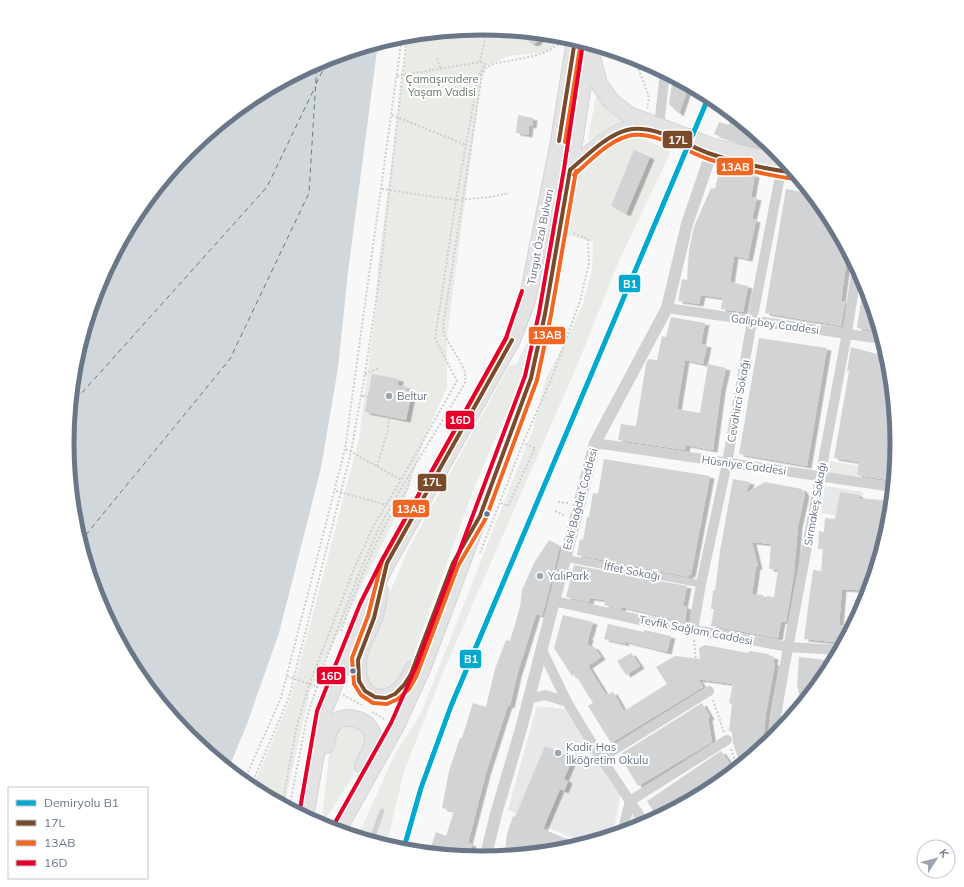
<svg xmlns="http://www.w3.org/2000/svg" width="964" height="887" font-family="Mulish,sans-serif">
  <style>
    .built { fill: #e7e8e9 }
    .green { fill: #e8ebe6 }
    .water { fill: #d2d7db }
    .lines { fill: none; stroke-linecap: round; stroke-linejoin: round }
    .ferry { stroke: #657783; stroke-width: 1; stroke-dasharray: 5 4; stroke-linecap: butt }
    .building { fill: #d2d3d4; fill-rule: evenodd; filter: url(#shadow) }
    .primary-casing { stroke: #d4d5d6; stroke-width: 18 }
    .trunk-casing { stroke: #d4d4d6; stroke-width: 18 }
    .path { stroke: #cececf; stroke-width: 2; stroke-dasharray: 2 2; stroke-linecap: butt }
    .service { stroke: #d0d1d3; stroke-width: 5 }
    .pedestrian { stroke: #d0d1d3; stroke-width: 7 }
    .minor { stroke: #d0d1d3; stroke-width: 10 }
    .tertiary { stroke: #d0d1d3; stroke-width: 12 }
    .primary { stroke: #e3e3e4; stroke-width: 16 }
    .trunk { stroke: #e3e3e4; stroke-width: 16 }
    .bus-1-casing { stroke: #fff; stroke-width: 7 }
    .bus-2-casing { stroke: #fff; stroke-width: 7 }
    .bus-3-casing { stroke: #fff; stroke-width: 7 }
    .bus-1 { stroke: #7a4b2a; stroke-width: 4 }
    .bus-2 { stroke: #f26522; stroke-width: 4 }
    .bus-3 { stroke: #e4002b; stroke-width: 4 }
    .rail-1-casing { stroke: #fff; stroke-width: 8 }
    .rail-1 { stroke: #00a9ce; stroke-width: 5 }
    .poi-dot { fill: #9ba4af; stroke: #fff; stroke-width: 1.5 }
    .bus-dot { fill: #697788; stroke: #fff; stroke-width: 1.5 }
    .labels { text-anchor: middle; stroke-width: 4; stroke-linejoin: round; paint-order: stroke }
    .park-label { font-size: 11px; fill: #667a64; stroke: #fff }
    .street-label { font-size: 11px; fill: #697788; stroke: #fff }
    .poi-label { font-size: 11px; fill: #697788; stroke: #fff; text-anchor: start }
    .rim { fill: none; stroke: #697788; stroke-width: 5 }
    .line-badge { stroke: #fff; stroke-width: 1.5 }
    .badge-label { font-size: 11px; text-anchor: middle; font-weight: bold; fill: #fff }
  </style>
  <defs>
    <filter id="shadow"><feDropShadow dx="4.5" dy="2.5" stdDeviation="0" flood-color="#0004"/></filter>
  </defs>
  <rect width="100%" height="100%" fill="#f8f8f8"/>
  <!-- built -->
  <g class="built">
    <polygon points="825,486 863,492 859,519 821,513"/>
    <polygon points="537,706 565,709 620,796 613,836 586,844 508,810"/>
  </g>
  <!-- green -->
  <g class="green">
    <path d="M482,28l76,8c0,22 -33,16 -48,20 -8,2 -16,7 -23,10l-5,9 -35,261v51l-23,53 -17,54 -97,197 -26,116 -32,-18 39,-92 68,-258 17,-132 2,-40 30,-232z"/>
    <polygon points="597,90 630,122 588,140"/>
    <polygon points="634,135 671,151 618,263 579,361 444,670 404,771 386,847 357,838 394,756 421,713 533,429 546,378 568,337 583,304 592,269 593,242 564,234 576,172 617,138"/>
    <polygon points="531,335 520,381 474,488 407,673 390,691 373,690 365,681 365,650 408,550 509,366 516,364"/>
    <polygon points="830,461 859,466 856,478 828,474"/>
    <path d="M355,724c6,5 12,10 12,18 -1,19 -35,66 -46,84l10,-88 9,-12z"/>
    <polygon points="633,814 642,827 628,831"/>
  </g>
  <!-- water -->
  <polygon class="water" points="378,43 348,272 338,368 321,468 279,633 247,724 228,770 188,737 136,674 98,602 74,524 67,443 75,362 98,284 137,212 188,150 251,98 323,60"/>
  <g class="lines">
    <!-- ferry -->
    <g class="ferry">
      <polyline points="316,84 323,70 324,59"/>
      <polyline points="70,406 267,187 315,87"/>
      <polyline points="80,542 230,359 309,193 317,63"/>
    </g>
  </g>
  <!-- building -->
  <g class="building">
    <circle cx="533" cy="38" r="5.5"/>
    <polygon points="673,77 689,85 679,114 669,104"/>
    <polygon points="731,113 776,150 777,151 739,143 714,134 719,122 729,125"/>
    <polygon points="518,115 533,118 532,126 529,125 528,135 516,133"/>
    <polygon points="634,150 650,157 626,214 611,206"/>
    <polygon points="720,167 755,175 751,197 757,198 752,219 756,220 748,259 734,256 730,282 748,286 743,312 721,309 723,298 701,295 699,304 678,301 682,279 687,280 689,250 694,227 711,188 715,189"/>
    <polygon points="786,189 813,194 828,213 848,250 841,301 845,302 841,326 765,313"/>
    <polygon points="862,295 869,296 880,332 857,328"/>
    <polygon points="671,317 705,323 701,344 707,345 703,364 685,360 677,409 700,413 708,364 726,368 721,390 713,450 686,445 685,450 618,440 621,424 636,426 646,364 648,359 657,360 662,336 666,337"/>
    <polygon points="759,338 827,348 807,466 739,454"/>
    <polygon points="851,347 888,357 898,444 894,481 857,475 859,462 834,458 849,371 847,371"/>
    <polygon points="372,374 399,379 398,385 407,387 407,390 412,391 406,420 365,412"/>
    <polygon points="604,459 710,476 691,575 689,574 689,577 577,555 580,539 583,540 587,517 589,517 593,493 598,494"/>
    <path d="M733,479l17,3 -4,11 19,-11 37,7 3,5 -7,32 -4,47 -8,49 -5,-1 -3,17 -67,-12 3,-17h-3l2,-19 2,1 5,-40zM752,542l19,2 -2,25 9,1 -4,27 -8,-1 -1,8 -2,-9 -11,-1 4,-27h2z"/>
    <polygon points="840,492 859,495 859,498 892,501 889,525 869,591 842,589 839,625 853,627 844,643 804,639 813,570 821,571 823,549 818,549 819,531 824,532 825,518 835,519"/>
    <polygon points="549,540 560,546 542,616 536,614 517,675 510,706 508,705 486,773 468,843 472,844 468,858 431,847 436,832 446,836 454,811 442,808 449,771 460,738 462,738 473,703 486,707 495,669 506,640 510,641 520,607 522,590 534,563"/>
    <polygon points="574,565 687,586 683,606 687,607 685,622 622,607 621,609 604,605 605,600 590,598 589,602 566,597"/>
    <polygon points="563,615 593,622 589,636 587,635 589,638 587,645 594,647 601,657 588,666 606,695 613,692 624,711 667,684 656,667 675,656 700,659 699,648 705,645 748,653 750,651 769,654 769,656 774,657 773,663 775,663 766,713 762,749 741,766 733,743 732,732 729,731 732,704 729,703 733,684 698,679 703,687 611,743 588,706 593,703 575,674 572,676 554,648"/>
    <polygon points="608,624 644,632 644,630 671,636 667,652 623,641 626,644 604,639"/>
    <polygon points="631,653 640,666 626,675 617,661"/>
    <polygon points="799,657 835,661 827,675 802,705 797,685"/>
    <polygon points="702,703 710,717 708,718 712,742 638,786 619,755"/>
    <polygon points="801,707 793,716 788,722 785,711"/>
    <polygon points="545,746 573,758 564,779 568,781 564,791 560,789 543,829 581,845 563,851 504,857 507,834 513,816 515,817"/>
    <polygon points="721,751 735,771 713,789 658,818 647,801"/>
  </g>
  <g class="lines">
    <!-- primary casing -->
    <g class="primary-casing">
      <g id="primary">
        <polyline points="589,45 599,84 611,101 629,115 713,147 782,163 786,162"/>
        <polyline points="770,168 795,173"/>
        <path d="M570,170c19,-15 40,-39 66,-42 5,-1 13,3 18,4"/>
      </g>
    </g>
    <!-- trunk casing -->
    <g class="trunk-casing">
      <g id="trunk">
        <path d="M380,591c-2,9 -3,19 -6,27 -5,14 -15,29 -16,43 -3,47 40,48 55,8"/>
        <path d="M326,745c1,-8 2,-17 9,-23 12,-9 37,-2 38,15 1,10 -6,20 -10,29"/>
        <polyline points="305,818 323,713 366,606 387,563 512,340 527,301 559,141 575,40"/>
        <polyline points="337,831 396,726 422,669 531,378 545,314 570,170 589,44"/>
      </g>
    </g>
    <!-- path -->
    <g class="path">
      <polyline points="437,58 441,70"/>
      <polyline points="634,58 648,94 649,99 647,107 648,108"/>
      <polyline points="397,76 480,62 487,28"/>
      <polyline points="392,115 466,145"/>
      <polyline points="382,189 456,200 490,197 509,193"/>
      <polyline points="365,374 379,368"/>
      <polyline points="362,396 368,397"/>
      <polyline points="346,449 401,480 457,381 435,339 456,200 478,78 485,64 480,62"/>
      <polyline points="377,466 388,430 389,417"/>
      <polyline points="336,491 387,505"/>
      <polyline points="558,502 569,503"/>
      <polyline points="501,503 508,506 535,448 523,443"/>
      <polyline points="555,511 566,516"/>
      <polyline points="480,553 523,443 553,375 580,301 589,263 588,239 572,233"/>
      <path d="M341,631c13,-37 28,-75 47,-111 7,-14 20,-27 22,-43"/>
      <polyline points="694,640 696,663 706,683"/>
      <polyline points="287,676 318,687"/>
      <polyline points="343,695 362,705"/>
      <polyline points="713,700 724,732"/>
      <polyline points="372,712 386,720"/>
      <polyline points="731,749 738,769"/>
      <polyline points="243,783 281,698 345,449 402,36"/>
      <polyline points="250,788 289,697 351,452 365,374 380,273 407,35"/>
      <polyline points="282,805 297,725 309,685 354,569 374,525 401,480"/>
      <path d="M289,809l18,-93 21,-62 32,-83 20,-45 19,-34 66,-109c4,-20 -20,-36 -22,-56l39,-252 4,-7 7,-4c20,-5 59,-7 69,-25"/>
    </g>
    <!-- service -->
    <polyline class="service" points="371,842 382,811"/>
    <!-- pedestrian -->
    <polyline class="pedestrian" points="564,558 701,584"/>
    <!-- minor -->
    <g class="minor">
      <polyline points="659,126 665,72"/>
      <polyline points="667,308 882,339"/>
      <polyline points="595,443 893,487"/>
      <polyline points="554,601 645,621 789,647 840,650"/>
      <polyline points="693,630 701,584 727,463 752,321 781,171"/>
      <polyline points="541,648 567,702 601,758 646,825"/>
      <polyline points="529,699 545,695 567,702"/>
      <polyline points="772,740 783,675 847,333 857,268"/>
      <polyline points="601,758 709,691"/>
      <polyline points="622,833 630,801 727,740"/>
    </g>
    <!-- tertiary -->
    <polyline class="tertiary" points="485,859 496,814 521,729 595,443 667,308 687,224 711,154"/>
    <!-- primary -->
    <use href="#primary" class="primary"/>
    <!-- trunk -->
    <use href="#trunk" class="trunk"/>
    <!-- bus-1 casing -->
    <g class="bus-1-casing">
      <g id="bus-1">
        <polyline points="559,141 575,40"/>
        <path d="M570,170c17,-14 35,-34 57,-40 26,-7 60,16 84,24 27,9 56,15 84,19"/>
        <polyline points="512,340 387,563 374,618 358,660 359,681 365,691 375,697 386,698 395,694 404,685 411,674 453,563 480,516 531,378 545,314 570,170"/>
      </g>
    </g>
    <!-- bus-2 casing -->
    <g class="bus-2-casing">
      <g id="bus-2">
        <polyline points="565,142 581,41"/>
        <path d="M574,175c16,-14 33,-33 54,-39 24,-7 60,17 83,24 27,8 55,15 83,19"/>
        <polyline points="507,337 382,561 368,616 352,658 354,684 361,695 373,703 387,704 398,699 409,689 416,677 458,566 486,518 537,380 551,315 576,171"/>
      </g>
    </g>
    <!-- bus-3 casing -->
    <g class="bus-3-casing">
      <g id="bus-3">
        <polyline points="299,815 317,711 360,604 382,560 506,338 522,291"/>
        <polyline points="332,828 391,723 416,667 525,376 539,313 564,169 583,43"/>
      </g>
    </g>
    <!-- bus-1 -->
    <use href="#bus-1" class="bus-1"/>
    <!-- bus-2 -->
    <use href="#bus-2" class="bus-2"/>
    <!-- bus-3 -->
    <use href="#bus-3" class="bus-3"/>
    <!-- rail-1 casing -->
    <g class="rail-1-casing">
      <polyline id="rail-1" points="403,851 421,788 451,706 709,96"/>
    </g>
    <!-- rail-1 -->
    <use href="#rail-1" class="rail-1"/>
  </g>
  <!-- markers -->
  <g class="poi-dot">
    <circle cx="389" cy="396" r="4"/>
    <circle cx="540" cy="576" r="4"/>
    <circle cx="558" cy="753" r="4"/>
  </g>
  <g class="bus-dot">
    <circle cx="487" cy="514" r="3.5"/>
    <circle cx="353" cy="671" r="3.5"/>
  </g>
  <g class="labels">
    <!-- park labels -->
    <g class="park-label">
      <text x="442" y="83">Çamaşırcıdere<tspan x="442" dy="13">Yaşam Vadisi</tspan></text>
    </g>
    <!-- street labels -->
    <g class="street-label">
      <text transform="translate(540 237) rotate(-79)" y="4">Turgut Özal Bulvarı</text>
      <text transform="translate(775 324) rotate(8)" y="4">Galipbey Caddesi</text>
      <text transform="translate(738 401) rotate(-80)" y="4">Cevahirci Sokağı</text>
      <text transform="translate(744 465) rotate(8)" y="4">Hüsniye Caddesi</text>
      <text transform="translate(580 499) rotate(-75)" y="4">Eski Bağdat Caddesi</text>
      <text transform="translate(815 504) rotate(-80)" y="4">Sırmakeş Sokağı</text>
      <text transform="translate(632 571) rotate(11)" y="4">İffet Sokağı</text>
      <text transform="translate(696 630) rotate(11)" y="4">Tevfik Sağlam Caddesi</text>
    </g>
    <!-- poi labels -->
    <g class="poi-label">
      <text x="397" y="400">Beltur</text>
      <text x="548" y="580">YalıPark</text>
      <text x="566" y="751">Kadir Has<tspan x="566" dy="13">İlköğretim Okulu</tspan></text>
    </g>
  </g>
  <!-- crop -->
  <path d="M0 0H964V887H0ZM74 443a408 408 0 1 1 816 0a408 408 0 1 1-816 0Z" fill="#fff" fill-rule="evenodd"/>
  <path class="rim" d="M74 443a408 408 0 1 1 816 0a408 408 0 1 1-816 0Z"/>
  <g class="line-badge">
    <rect x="662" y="130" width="31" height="19" rx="4" fill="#7a4b2a"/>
    <rect x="716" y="157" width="38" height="19" rx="4" fill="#f26522"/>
    <rect x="618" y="274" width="23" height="19" rx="4" fill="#00a9ce"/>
    <rect x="528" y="326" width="38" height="19" rx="4" fill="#f26522"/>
    <rect x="445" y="410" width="30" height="20" rx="4" fill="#e4002b"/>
    <rect x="417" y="473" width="30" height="19" rx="4" fill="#7a4b2a"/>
    <rect x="392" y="499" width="38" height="19" rx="4" fill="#f26522"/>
    <rect x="459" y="649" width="23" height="20" rx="4" fill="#00a9ce"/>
    <rect x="316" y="666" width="30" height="19" rx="4" fill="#e4002b"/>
  </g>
  <g class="badge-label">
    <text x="678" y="144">17L</text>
    <text x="735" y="171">13AB</text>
    <text x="630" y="288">B1</text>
    <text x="547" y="339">13AB</text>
    <text x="460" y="424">16D</text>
    <text x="432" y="486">17L</text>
    <text x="411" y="513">13AB</text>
    <text x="471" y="663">B1</text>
    <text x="331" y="680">16D</text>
  </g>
  <!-- legend -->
  <rect x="8" y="787" width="140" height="92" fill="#ffffff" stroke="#c3c9cf"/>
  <rect x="16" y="800" width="20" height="6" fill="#00a9ce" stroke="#c3c9cf"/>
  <text x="44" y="807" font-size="12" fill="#697788">Demiryolu B1</text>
  <rect x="16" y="820" width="20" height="6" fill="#7a4b2a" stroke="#c3c9cf"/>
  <text x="44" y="827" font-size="12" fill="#697788">17L</text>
  <rect x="16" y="840" width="20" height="6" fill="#f26522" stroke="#c3c9cf"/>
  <text x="44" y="847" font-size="12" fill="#697788">13AB</text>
  <rect x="16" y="860" width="20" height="6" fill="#e4002b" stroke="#c3c9cf"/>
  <text x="44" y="867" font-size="12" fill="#697788">16D</text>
  <!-- north arrow -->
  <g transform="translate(936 859) rotate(54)"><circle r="19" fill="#ffffff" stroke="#c3c9cf"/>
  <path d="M0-3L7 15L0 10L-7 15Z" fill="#9ba4af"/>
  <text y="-6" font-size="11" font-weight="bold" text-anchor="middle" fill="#697788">K</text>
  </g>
</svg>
